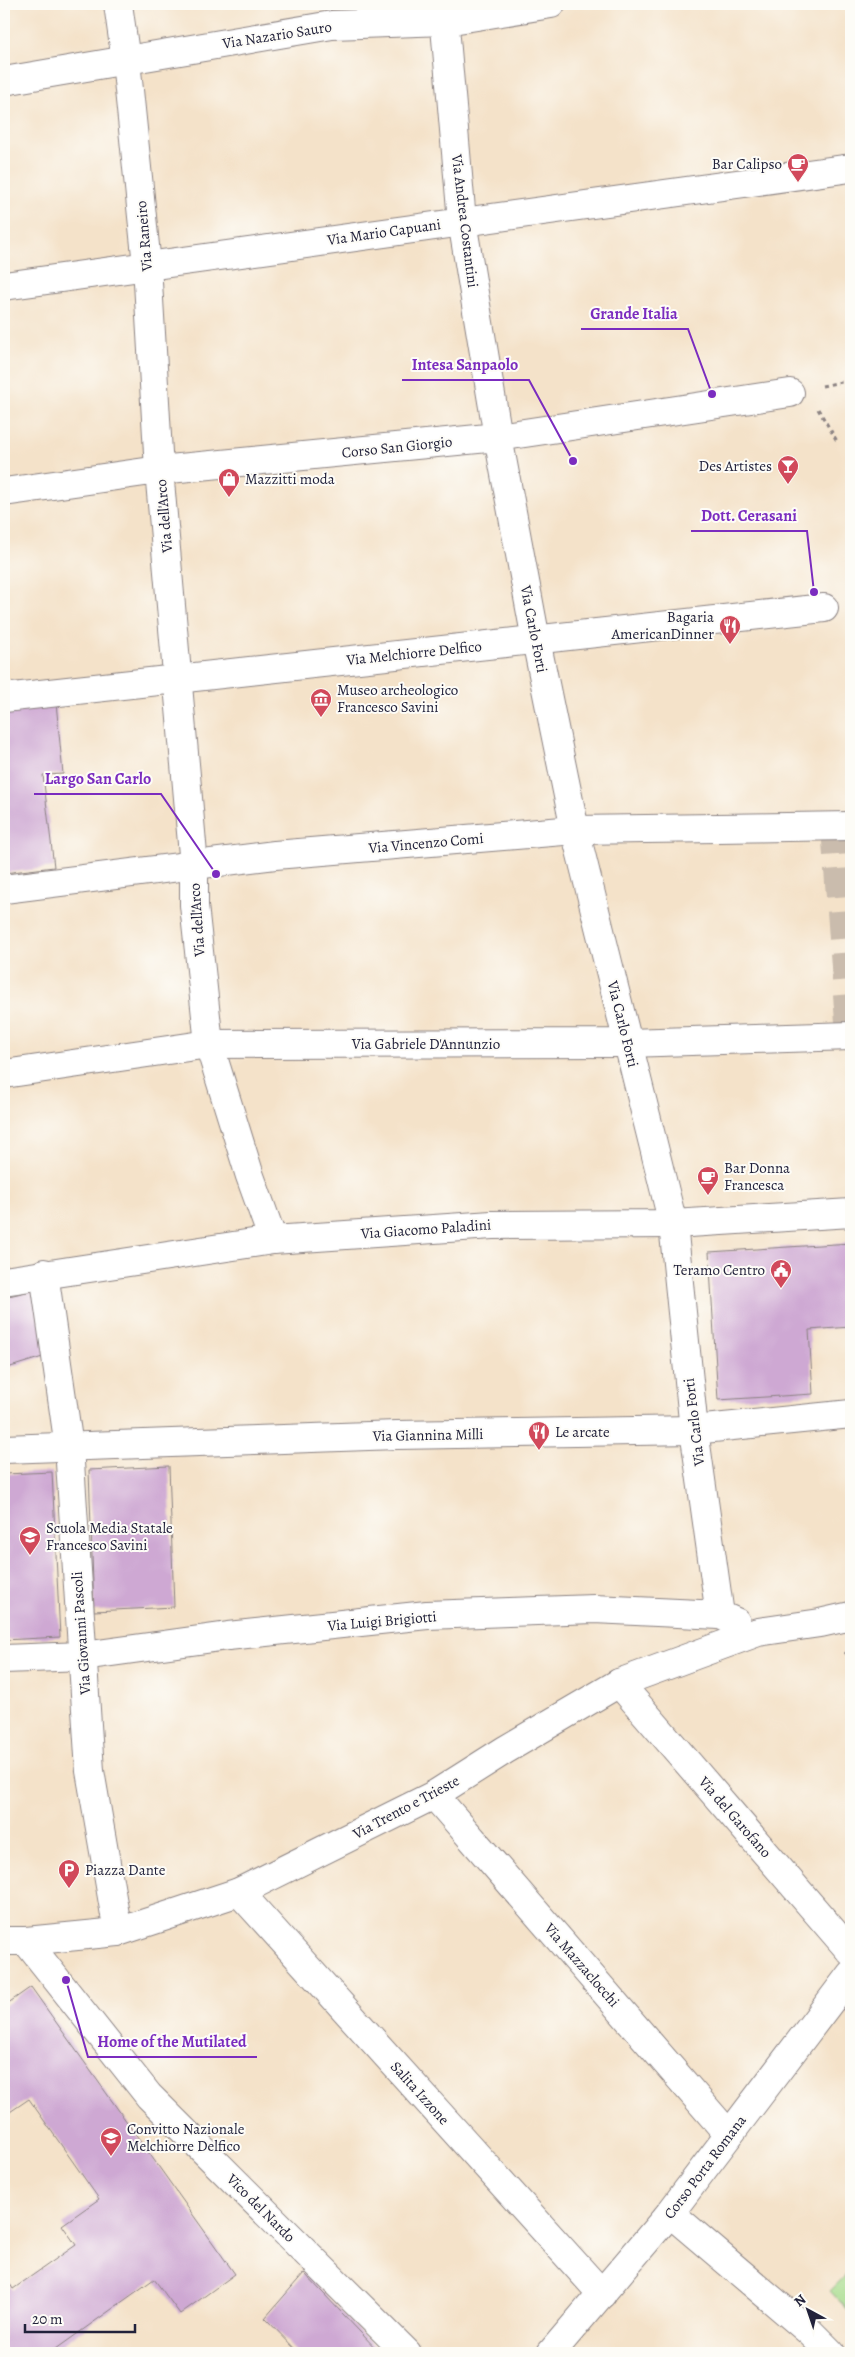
<svg xmlns="http://www.w3.org/2000/svg" width="855" height="2357" font-family="Alegreya,serif">
  <style>
    .green { fill: #a7dc8d; stroke: #647f64 }
    .building { fill: #cea8d3 }
    .lines { fill: none; stroke-linecap: round; stroke-linejoin: round }
    .minor-tunnel { stroke: #cabcad; stroke-width: 28; stroke-dasharray: 28 14; stroke-linecap: butt }
    .minor-casing { stroke: #8b8282; stroke-width: 30 }
    .path { stroke: #8b8282; stroke-width: 3; stroke-dasharray: 4 4; stroke-linecap: butt }
    .minor { stroke: #fff; stroke-width: 28 }
    .labels { text-anchor: middle; stroke-width: 4; stroke-linejoin: round; paint-order: stroke }
    .street-label { font-size: 15px; fill: #22223b; stroke: #fdfcf7 }
    .poi-label { font-size: 15px; fill: #22223b; stroke: #fdfcf7; text-anchor: start }
    .leader { fill: none; stroke: #7b2cbf; stroke-width: 2 }
    .callout-dot { fill: #7b2cbf; stroke: #fdfcf7; stroke-width: 2 }
    .callout-label { font-size: 16px; text-anchor: middle; font-weight: bold; fill: #7b2cbf; stroke: #fdfcf7; stroke-width: 4; stroke-linejoin: round; paint-order: stroke }
  </style>
  <rect width="100%" height="100%" fill="#fdfcf7"/>
  <filter id="ink" filterUnits="userSpaceOnUse"><feTurbulence type="fractalNoise" baseFrequency=".02" numOctaves="2"/><feDisplacementMap in="SourceGraphic" scale="10" xChannelSelector="R" yChannelSelector="G"/><feConvolveMatrix kernelMatrix="1 2 1 2 8 2 1 2 1" color-interpolation-filters="sRGB"/></filter>
  <filter id="wash" filterUnits="userSpaceOnUse"><feTurbulence type="fractalNoise" baseFrequency=".0096" numOctaves="4" result="noise"/><feDisplacementMap in="SourceGraphic" scale="20" xChannelSelector="R" yChannelSelector="G"/><feGaussianBlur stdDeviation="1.12" result="paint"/><feColorMatrix in="noise" values="0 0 0 0 0 0 0 0 0 0 0 0 0 0 0 0 0 1.4 0 .05"/><feComposite in="paint" operator="in"/></filter>
  <g filter="url(#wash)">
    <rect width="100%" height="100%" fill="#f4e2c9"/>
    <!-- green -->
    <polygon class="green" points="851,2270 851,2313 830,2291"/>
    <g id="blocks">
      <!-- building -->
      <g class="building">
        <polygon points="56,703 63,774 43,775 54,867 4,873 4,710"/>
        <polygon points="851,1243 851,1327 809,1330 813,1394 718,1400 709,1252"/>
        <polygon points="35,1290 49,1355 4,1369 4,1297"/>
        <polygon points="169,1466 174,1607 94,1611 89,1470"/>
        <polygon points="52,1472 60,1637 4,1640 4,1474"/>
        <polygon points="31,1987 235,2274 180,2314 154,2279 56,2349 59,2353 4,2353 4,2274 13,2289 76,2245 62,2225 99,2199 29,2099 4,2116 4,2006"/>
        <polygon points="851,1994 851,2015 841,2008"/>
        <polygon points="304,2273 380,2353 299,2353 265,2318"/>
      </g>
    </g>
  </g>
  <g filter="url(#ink)">
    <use href="#blocks" fill-opacity="0" stroke="#8b8282" stroke-width="1"/>
    <g class="lines">
      <!-- minor-tunnel -->
      <polyline class="minor-tunnel" points="835,827 850,1036"/>
      <!-- minor casing -->
      <g class="minor-casing">
        <g id="minor">
          <polyline points="118,4 126,61 147,265 159,470 194,866 194,905 209,1044 250,1176 273,1240"/>
          <polyline points="443,4 462,221 498,437 536,640 575,830 673,1224 694,1430 720,1615"/>
          <polyline points="4,81 332,25 446,21 551,4"/>
          <polyline points="4,286 851,168"/>
          <polyline points="4,492 159,470 498,437 790,393"/>
          <polyline points="4,698 824,608"/>
          <polyline points="4,889 275,855 575,830 851,826"/>
          <polyline points="4,1074 209,1044 628,1043 851,1036"/>
          <polyline points="44,1273 69,1447 90,1771 118,1932"/>
          <polyline points="4,1281 273,1240 492,1225 673,1224 851,1213"/>
          <polyline points="4,1449 397,1435 694,1430 851,1414"/>
          <polyline points="4,1659 83,1656 228,1636 427,1615 594,1609 720,1615 736,1622"/>
          <polyline points="619,1683 851,1952"/>
          <polyline points="434,1795 729,2135"/>
          <polyline points="239,1892 602,2294"/>
          <polyline points="4,1941 26,1941 118,1932 239,1892 434,1795 505,1750 619,1683 758,1632 820,1623 851,1616"/>
          <polyline points="26,1941 149,2096 407,2353"/>
          <polyline points="670,2213 810,2332 831,2353"/>
          <polyline points="551,2353 670,2213 851,1974"/>
        </g>
      </g>
      <!-- path -->
      <g class="path">
        <polyline points="822,386 851,380"/>
        <polyline points="818,409 837,441"/>
        <polyline points="845,1652 851,1659"/>
      </g>
      <!-- minor -->
      <use href="#minor" class="minor"/>
    </g>
  </g>
  <!-- icons -->
  <defs>
    <g id="cafe-pin" transform="scale(1.125)"><path d="M0 17L-7.5 6A9.5 9.5 0 1 1 7.5 6Z" fill="#d1495b" stroke="#fdfcf7"/><path d="M-5.5-4.5H6V0H3Q3 3.5 0 3.5H-2.5Q-5.5 3.5-5.5 0ZM3-3.2v2h1.7v-2ZM-6 4.5H4V6H-6Z" fill="#fff"/></g>
    <g id="bar-pin" transform="scale(1.125)"><path d="M0 17L-7.5 6A9.5 9.5 0 1 1 7.5 6Z" fill="#d1495b" stroke="#fdfcf7"/><path d="M-6-5H6L.8 .8V4.5H3.5V6h-7V4.5H-.8V.8Z" fill="#fff"/></g>
    <g id="shop-pin" transform="scale(1.125)"><path d="M0 17L-7.5 6A9.5 9.5 0 1 1 7.5 6Z" fill="#d1495b" stroke="#fdfcf7"/><path d="M-5-2.5h2.3a2.7 3.5 0 0 1 5.4 0H5L5.5 6h-11ZM-1.5-2.5h3a1.5 2.3 0 0 0-3 0Z" fill="#fff"/></g>
    <g id="restaurant-pin" transform="scale(1.125)"><path d="M0 17L-7.5 6A9.5 9.5 0 1 1 7.5 6Z" fill="#d1495b" stroke="#fdfcf7"/><path d="M-5-6h1v4h1v-4h1v4h1v-4h1v5L-1.5 .5V6h-2V.5L-5-1ZM5-6V6H3V1.5H1.5Q1.5-4 5-6Z" fill="#fff"/></g>
    <g id="museum-pin" transform="scale(1.125)"><path d="M0 17L-7.5 6A9.5 9.5 0 1 1 7.5 6Z" fill="#d1495b" stroke="#fdfcf7"/><path d="M0-6L6-3V-2H-6V-3ZM-5-1h2V3h-2ZM-1-1h2V3h-2ZM3-1h2V3H3ZM-6 4H6V6H-6Z" fill="#fff"/></g>
    <g id="civic-pin" transform="scale(1.125)"><path d="M0 17L-7.5 6A9.5 9.5 0 1 1 7.5 6Z" fill="#d1495b" stroke="#fdfcf7"/><path d="M-.6-6.5H3V-4.5H.6V-3L4-1V1h2V6H-6V1h2V-1L-.6-3ZM-1.2 2.5V6h2.4V2.5Z" fill="#fff"/></g>
    <g id="school-pin" transform="scale(1.125)"><path d="M0 17L-7.5 6A9.5 9.5 0 1 1 7.5 6Z" fill="#d1495b" stroke="#fdfcf7"/><path d="M0-5L7-2L0 1L-7-2ZM-4 1L0 2.5L4 1V4Q0 6-4 4Z" fill="#fff"/></g>
    <g id="parking-pin" transform="scale(1.125)"><path d="M0 17L-7.5 6A9.5 9.5 0 1 1 7.5 6Z" fill="#d1495b" stroke="#fdfcf7"/><path d="M-3.5-5.5H1a3.5 3.5 0 0 1 0 7H-1V5.5H-3.5ZM-1-3.4V-.6H.8a1.4 1.4 0 0 0 0-2.8Z" fill="#fff"/></g>
  </defs>
  <g fill-rule="evenodd">
    <use href="#cafe-pin" x="798" y="164"/>
    <use href="#bar-pin" x="788" y="466"/>
    <use href="#shop-pin" x="229" y="479"/>
    <use href="#restaurant-pin" x="730" y="626"/>
    <use href="#museum-pin" x="321" y="699"/>
    <use href="#cafe-pin" x="708" y="1177"/>
    <use href="#civic-pin" x="781" y="1270"/>
    <use href="#restaurant-pin" x="539" y="1432"/>
    <use href="#school-pin" x="30" y="1537"/>
    <use href="#parking-pin" x="69" y="1870"/>
    <use href="#school-pin" x="111" y="2138"/>
  </g>
  <g class="labels">
    <!-- street labels -->
    <g class="street-label">
      <text transform="translate(277 35) rotate(-9)" y="5">Via Nazario Sauro</text>
      <text transform="translate(465 221) rotate(83)" y="5">Via Andrea Costantini</text>
      <text transform="translate(384 232) rotate(-8)" y="5">Via Mario Capuani</text>
      <text transform="translate(144 236) rotate(-95)" y="5">Via Raneiro</text>
      <text transform="translate(397 447) rotate(-6)" y="5">Corso San Giorgio</text>
      <text transform="translate(164 516) rotate(-95)" y="5">Via dell'Arco</text>
      <text transform="translate(534 629) rotate(79)" y="5">Via Carlo Forti</text>
      <text transform="translate(414 653) rotate(-6)" y="5">Via Melchiorre Delfico</text>
      <text transform="translate(426 843) rotate(-5)" y="5">Via Vincenzo Comi</text>
      <text transform="translate(197 920) rotate(-94)" y="5">Via dell'Arco</text>
      <text transform="translate(623 1024) rotate(76)" y="5">Via Carlo Forti</text>
      <text x="426" y="1049">Via Gabriele D'Annunzio</text>
      <text transform="translate(426 1229) rotate(-4)" y="5">Via Giacomo Paladini</text>
      <text transform="translate(694 1422) rotate(-97)" y="5">Via Carlo Forti</text>
      <text transform="translate(428 1435) rotate(-1)" y="5">Via Giannina Milli</text>
      <text transform="translate(382 1621) rotate(-5)" y="5">Via Luigi Brigiotti</text>
      <text transform="translate(81 1633) rotate(-94)" y="5">Via Giovanni Pascoli</text>
      <text transform="translate(406 1807) rotate(-28)" y="5">Via Trento e Trieste</text>
      <text transform="translate(735 1817) rotate(49)" y="5">Via del Garofano</text>
      <text transform="translate(582 1965) rotate(49)" y="5">Via Mazzaclocchi</text>
      <text transform="translate(420 2093) rotate(48)" y="5">Salita Izzone</text>
      <text transform="translate(705 2167) rotate(-53)" y="5">Corso Porta Romana</text>
      <text transform="translate(261 2208) rotate(45)" y="5">Vico del Nardo</text>
    </g>
    <!-- poi labels -->
    <g class="poi-label">
      <text x="782" y="169" text-anchor="end">Bar Calipso</text>
      <text x="772" y="471" text-anchor="end">Des Artistes</text>
      <text x="245" y="484">Mazzitti moda</text>
      <text x="714" y="622" text-anchor="end">Bagaria<tspan x="714" dy="17">AmericanDinner</tspan></text>
      <text x="337" y="695">Museo archeologico<tspan x="337" dy="17">Francesco Savini</tspan></text>
      <text x="724" y="1173">Bar Donna<tspan x="724" dy="17">Francesca</tspan></text>
      <text x="765" y="1275" text-anchor="end">Teramo Centro</text>
      <text x="555" y="1437">Le arcate</text>
      <text x="46" y="1533">Scuola Media Statale<tspan x="46" dy="17">Francesco Savini</tspan></text>
      <text x="85" y="1875">Piazza Dante</text>
      <text x="127" y="2134">Convitto Nazionale<tspan x="127" dy="17">Melchiorre Delfico</tspan></text>
    </g>
  </g>
  <!-- callouts -->
  <path class="leader" d="M712 394L688 329H581M573 461L529 380H402M814 592L807 531H691M216 874L161 794H34M66 1980L88 2057H257"/>
  <g class="callout-dot">
    <circle cx="712" cy="394" r="5"/>
    <circle cx="573" cy="461" r="5"/>
    <circle cx="814" cy="592" r="5"/>
    <circle cx="216" cy="874" r="5"/>
    <circle cx="66" cy="1980" r="5"/>
  </g>
  <g class="callout-label">
    <text x="634" y="319">Grande Italia</text>
    <text x="465" y="370">Intesa Sanpaolo</text>
    <text x="749" y="521">Dott. Cerasani</text>
    <text x="98" y="784">Largo San Carlo</text>
    <text x="172" y="2047">Home of the Mutilated</text>
  </g>
  <!-- margin -->
  <rect width="855" height="2357" fill="none" stroke="#fdfcf7" stroke-width="20"/>
  <!-- north arrow -->
  <g transform="translate(808 2310) rotate(320)" stroke="#fdfcf7" stroke-width="4" paint-order="stroke">
  <path d="M0-4L9 19L0 12L-9 19Z" fill="#22223b"/>
  <text y="-8" font-size="14" font-weight="bold" text-anchor="middle" fill="#22223b">N</text>
  </g>
  <!-- scale -->
  <path d="M25 2324v8h110v-8" fill="none" stroke="#22223b" stroke-width="2.5"/>
  <text x="32" y="2324" font-size="15" fill="#22223b" stroke="#fdfcf7" stroke-width="4" paint-order="stroke">20 m</text>
</svg>
